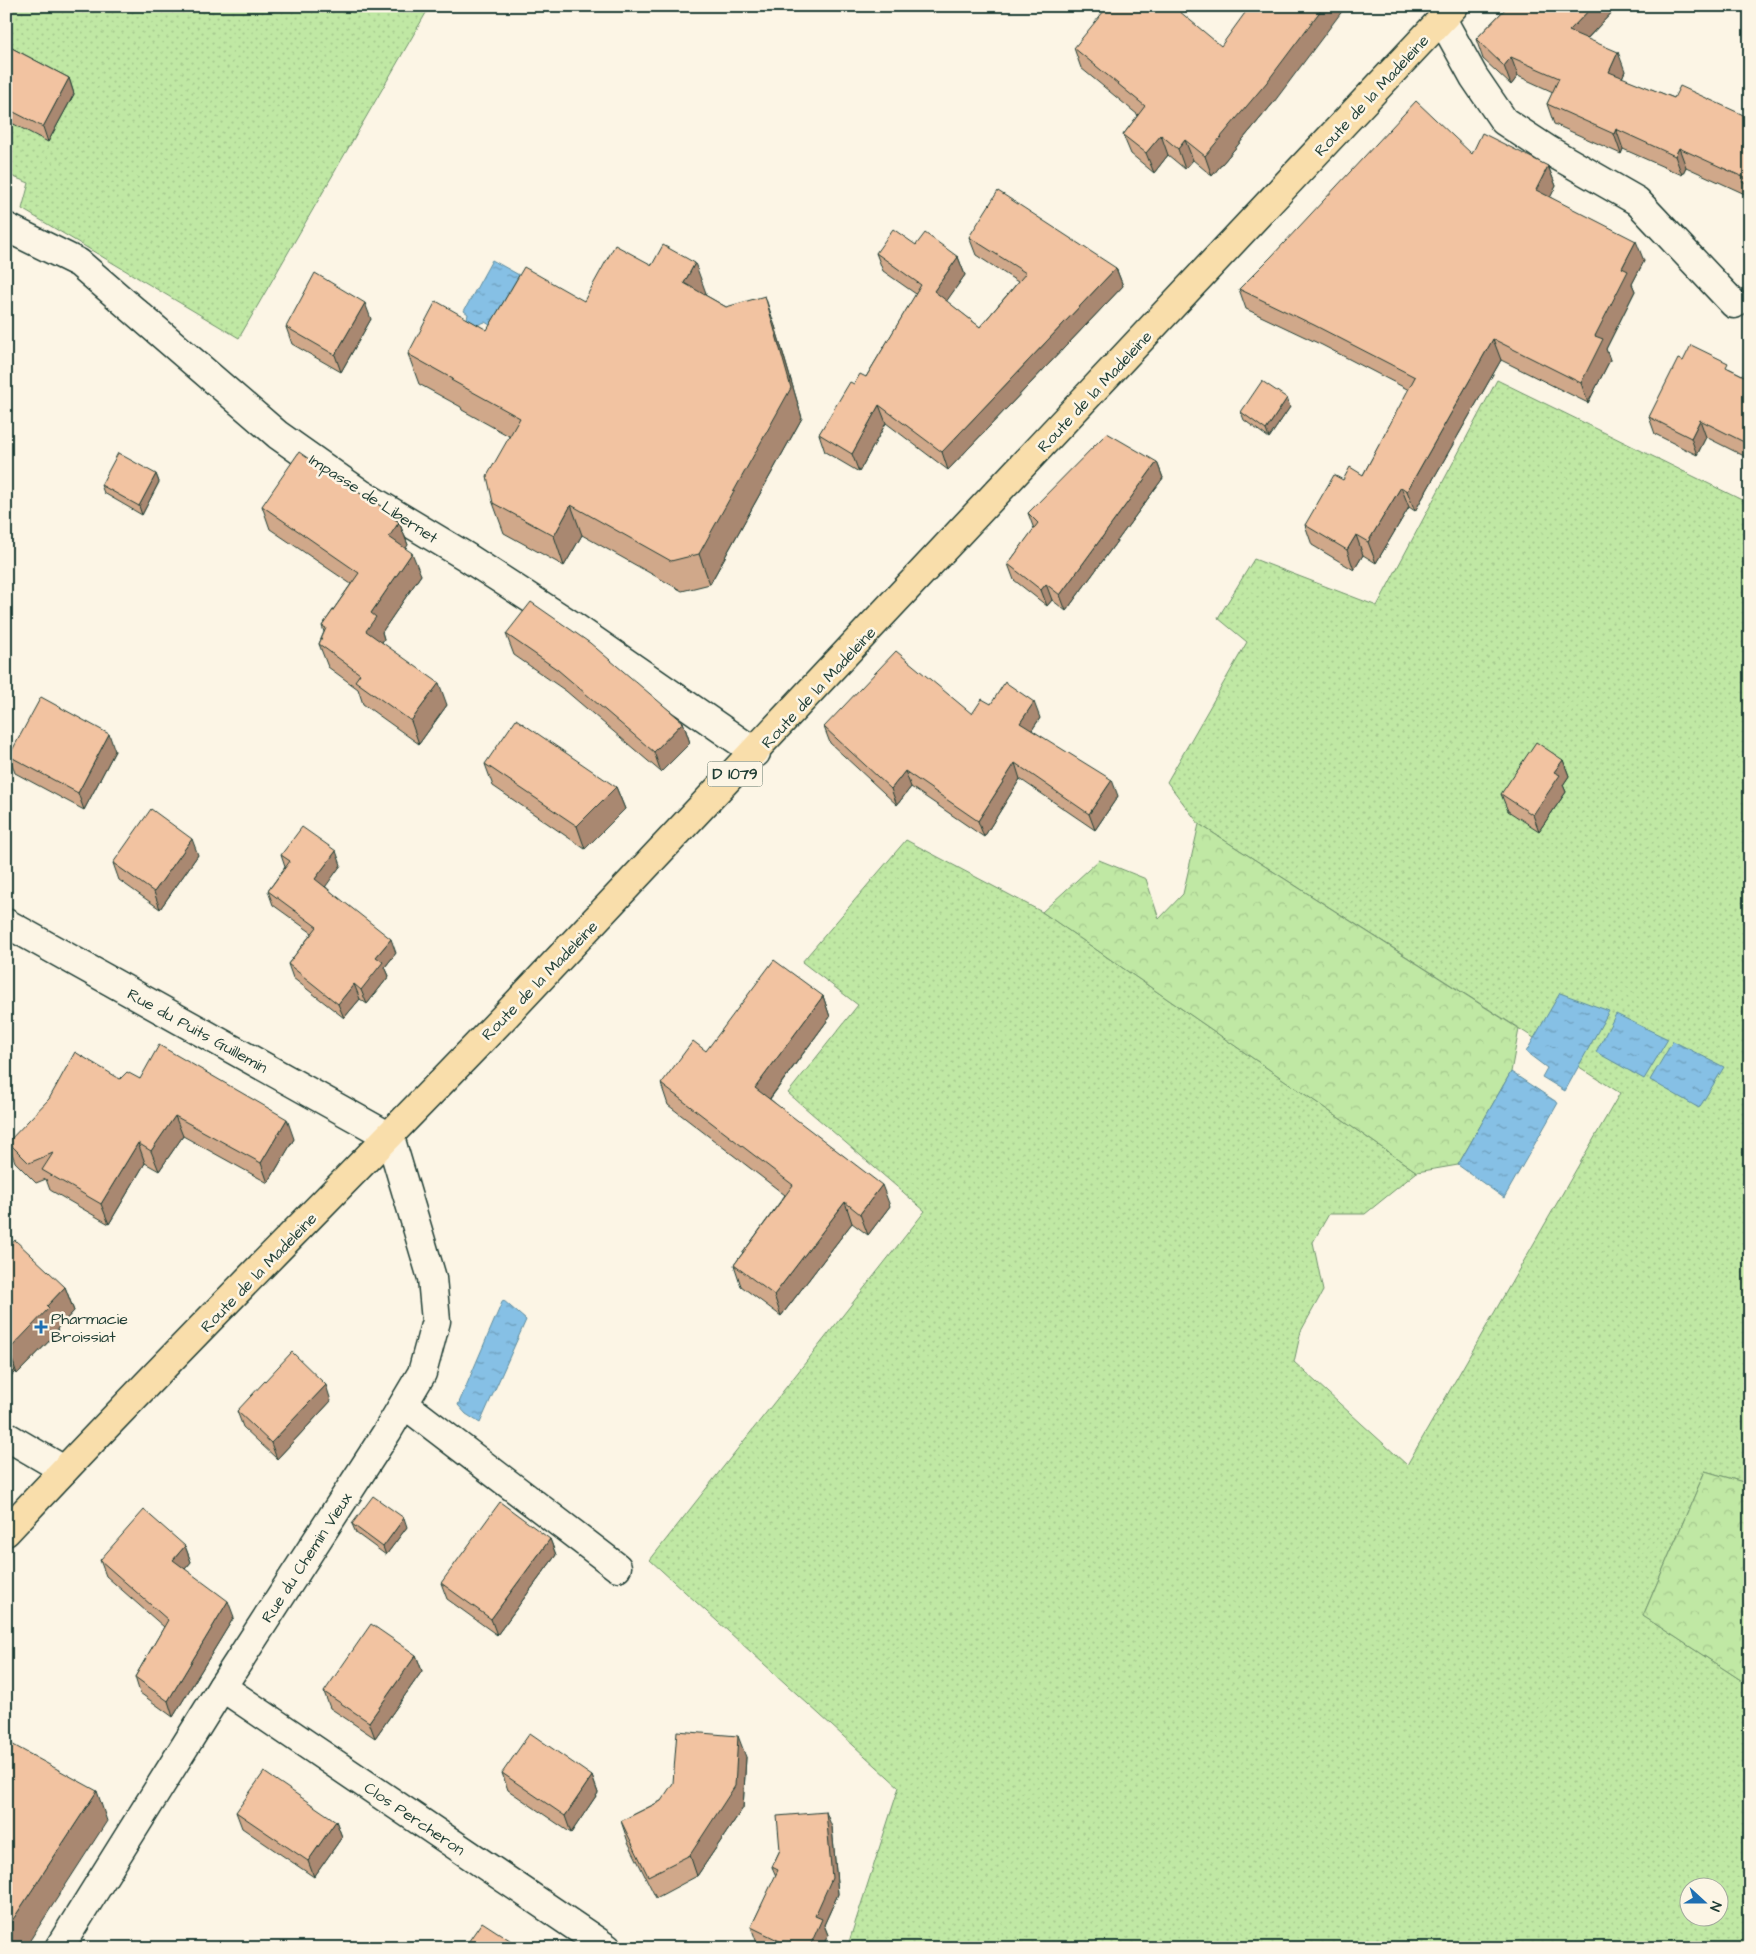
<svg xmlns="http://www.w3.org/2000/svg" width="1756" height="1954" font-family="'Architects Daughter',sans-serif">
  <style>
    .grass { fill: url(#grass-dots); stroke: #70926c; fill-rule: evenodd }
    .forest { fill: url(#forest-crowns); stroke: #70926c }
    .water { fill: url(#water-ripples); stroke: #5d8c9e }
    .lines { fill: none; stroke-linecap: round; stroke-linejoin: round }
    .minor-casing { stroke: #1f3d34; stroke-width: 31 }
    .major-casing { stroke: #1f3d34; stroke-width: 31 }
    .minor { stroke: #fcf5e5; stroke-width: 28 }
    .major { stroke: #f9deab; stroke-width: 28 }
    .wall { fill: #d0a88a; stroke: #1f3d34 }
    .shaded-wall { fill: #a98871; stroke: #1f3d34 }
    .building { fill: #f2c3a1; stroke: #1f3d34 }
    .poi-dot { fill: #1f6fb2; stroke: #fcf5e5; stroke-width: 2 }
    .labels { text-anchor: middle; stroke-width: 5; stroke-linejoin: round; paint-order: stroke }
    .shield { fill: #fcf5e5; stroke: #617469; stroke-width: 1 }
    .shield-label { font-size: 15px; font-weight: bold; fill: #1f3d34 }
    .street-label { font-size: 16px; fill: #1f3d34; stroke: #fcf5e5 }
    .poi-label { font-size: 16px; fill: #1f3d34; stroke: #fcf5e5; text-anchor: start }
  </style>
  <defs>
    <pattern id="grass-dots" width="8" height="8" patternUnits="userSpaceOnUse" patternTransform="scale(1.25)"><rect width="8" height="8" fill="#c0e8a4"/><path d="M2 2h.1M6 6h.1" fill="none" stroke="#a5c88e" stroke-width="1.8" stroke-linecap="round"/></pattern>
    <pattern id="forest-crowns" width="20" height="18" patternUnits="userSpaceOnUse" patternTransform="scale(1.25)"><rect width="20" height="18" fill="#c0e8a4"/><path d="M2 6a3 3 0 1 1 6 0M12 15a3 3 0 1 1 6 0" fill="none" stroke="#a5c88e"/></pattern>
    <pattern id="water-ripples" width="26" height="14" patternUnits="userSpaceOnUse" patternTransform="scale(1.25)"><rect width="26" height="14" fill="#86c0e5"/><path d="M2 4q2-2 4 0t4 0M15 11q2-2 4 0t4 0" fill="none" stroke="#6d9dba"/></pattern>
  </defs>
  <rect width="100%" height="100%" fill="#fcf5e5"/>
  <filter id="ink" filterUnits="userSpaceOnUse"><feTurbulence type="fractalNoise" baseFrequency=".02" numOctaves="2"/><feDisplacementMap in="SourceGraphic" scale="10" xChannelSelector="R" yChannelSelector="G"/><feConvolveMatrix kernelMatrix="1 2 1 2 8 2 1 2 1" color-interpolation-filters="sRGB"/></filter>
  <g filter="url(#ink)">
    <!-- grass -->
    <g class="grass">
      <polygon points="6,6 430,6 239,338 22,209 29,183 6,174"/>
      <path d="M1497,380l253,124v980l-45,-13 -62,145 107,70v262h-903l52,-161 -249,-227 275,-349 -137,-118 70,-88 -56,-43 104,-122 136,72 375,260 -52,42h-36l-16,28 10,49 -22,40 -7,31 113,103 213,-372 -421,-269 -32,-42 80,-140 -29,-24 36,-59 123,47zM1688,1886h30v30h-30z"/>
    </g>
    <!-- forest -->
    <g class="forest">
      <polygon points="1199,824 1519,1029 1511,1072 1458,1165 1417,1172 1042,912 1099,860 1146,879 1159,919 1183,894"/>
      <polygon points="1705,1471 1750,1484 1750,1686 1643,1616"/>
    </g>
    <!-- water -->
    <g class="water">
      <polygon points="492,260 519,275 490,325 485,322 477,325 467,319 468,314 464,311"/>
      <polygon points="1560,993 1609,1011 1565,1091 1542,1077 1547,1068 1526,1052"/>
      <polygon points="1616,1014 1668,1039 1644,1079 1596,1052"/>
      <polygon points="1673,1041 1724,1067 1699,1108 1650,1080"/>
      <polygon points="1511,1072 1558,1103 1504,1198 1458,1165"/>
      <polygon points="503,1300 526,1320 480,1423 466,1414 458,1405"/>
    </g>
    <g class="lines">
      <!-- minor casing -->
      <g class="minor-casing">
        <g id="minor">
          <polyline points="1442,19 1474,77 1504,121 1548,150 1637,201 1734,304"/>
          <polyline points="6,227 79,263 278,435 360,493 465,556 573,626 756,753"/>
          <polyline points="6,923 390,1137 432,1278 436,1321 422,1373 387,1432 222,1687 59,1948"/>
          <polyline points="404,1404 617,1567"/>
          <polyline points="6,1436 64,1470"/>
          <polyline points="222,1687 607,1948"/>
        </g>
      </g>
      <!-- major casing -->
      <g class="major-casing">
        <path id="major" d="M6,1532c163,-175 334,-344 500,-517 318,-334 632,-672 948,-1009"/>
      </g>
      <!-- minor -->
      <use href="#minor" class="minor"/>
      <!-- major -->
      <use href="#major" class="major"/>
    </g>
    <!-- wall -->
    <g class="wall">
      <polygon points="1508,6 1618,6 1587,39 1625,71 1622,78 1674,98 1750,118 1750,201 1747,195 1686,167 1682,175 1623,149 1621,154 1554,124 1547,104 1553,92 1518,76 1511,85 1483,59 1476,39"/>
      <polygon points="6,45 69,78 74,94 48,142 6,120"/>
      <polygon points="1074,48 1274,102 1212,176 1193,160 1185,169 1168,155 1154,173 1131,154 1123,135 1138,115 1081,68"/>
      <polygon points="1472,154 1548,166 1556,186 1550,197 1644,261 1632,284 1635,291 1606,349 1610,360 1588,403 1501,360 1415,511 1409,507 1376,563 1363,555 1354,570 1312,545 1305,525 1343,480 1363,475 1409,390 1322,345 1246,309 1239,289"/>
      <polygon points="969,237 1116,268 1123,286 948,470 886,423 859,472 825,452 819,434 854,384 866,377 916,294 883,271 876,253 916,245 958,257 965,275 946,301 980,327 1018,282 976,255"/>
      <polygon points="652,265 706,293 705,295 726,307 775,326 802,418 710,584 682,591 582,535 564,566 504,533 493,503 509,436 462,410 461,407 419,384 408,354 584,301"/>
      <polygon points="371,319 341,372 292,344 286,327"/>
      <polygon points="1683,361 1730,369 1750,379 1750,459 1706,437 1697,455 1655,434 1649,417"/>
      <polygon points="1290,407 1269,438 1244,420 1241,412"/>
      <polygon points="1157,462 1163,478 1066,611 1052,600 1047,606 1014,580 1008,564 1034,529 1028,513"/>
      <polygon points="156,474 159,482 142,515 104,493 101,485"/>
      <polygon points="343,483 392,513 394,518 399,522 408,545 405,548 421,575 382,632 384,639 382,642 447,705 419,744 363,704 358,689 328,667 319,644 324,632 322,626 351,584 270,529 262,506"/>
      <polygon points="506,634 683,722 690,743 661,772 566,691 514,655"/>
      <polygon points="991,704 1040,718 1032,730 1118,796 1095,830 1020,779 984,837 911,787 897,805 830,743 824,727 972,714"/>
      <polygon points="115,751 84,810 15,773 9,756"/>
      <polygon points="1563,760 1569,776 1563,785 1566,792 1539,831 1508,811 1501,794"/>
      <polygon points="485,764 616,787 625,809 585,849 493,786"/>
      <polygon points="198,855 160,909 119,880 113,863"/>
      <polygon points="281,855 341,865 325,886 396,953 385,967 389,976 367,1004 360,999 344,1018 293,978 288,964 312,933 273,905 268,891 285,867"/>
      <polygon points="823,996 830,1017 770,1099 890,1206 868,1235 852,1223 781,1316 741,1286 734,1265 785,1195 668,1105 661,1084 706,1051"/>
      <polygon points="120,1079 140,1079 294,1139 268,1183 183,1136 159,1171 145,1163 109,1224 50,1190 46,1179 36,1183 15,1162 8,1142"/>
      <polygon points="6,1250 65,1287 74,1311 57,1329 58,1332 17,1374 15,1372 6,1381"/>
      <polygon points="331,1401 277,1459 243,1427 237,1411"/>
      <polygon points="352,1524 407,1527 386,1555 356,1533"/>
      <polygon points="550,1539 556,1555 497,1635 447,1599 441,1583"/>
      <polygon points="185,1546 191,1562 185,1569 234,1617 173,1717 140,1693 135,1677 164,1627 106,1576 100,1560"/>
      <polygon points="416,1655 422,1671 375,1738 330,1708 324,1692"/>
      <polygon points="746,1757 743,1808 697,1876 656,1898 628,1842 621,1821 661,1801"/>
      <polygon points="502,1773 592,1776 598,1793 571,1833 508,1790"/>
      <polygon points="236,1812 336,1821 342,1837 314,1877 242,1828"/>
      <polygon points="832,1827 838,1894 824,1925 828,1935 822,1948 767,1948 757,1943 751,1927 776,1876 772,1867 780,1850"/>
    </g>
    <!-- shaded-wall -->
    <g class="shaded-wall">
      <polygon points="1324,6 1346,6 1274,102 1212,176 1205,156"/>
      <polygon points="1593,6 1618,6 1576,50 1569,31"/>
      <polygon points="1618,52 1625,71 1616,92 1609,72"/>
      <polygon points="1511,57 1518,76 1511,85 1504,66"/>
      <polygon points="69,78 74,94 48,142 43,127"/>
      <polygon points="1616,129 1623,149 1621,154 1614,134"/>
      <polygon points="1161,135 1168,155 1154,173 1146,153"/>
      <polygon points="1185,140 1193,160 1185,169 1178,149"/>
      <polygon points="1679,148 1686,167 1682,175 1675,156"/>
      <polygon points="1548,166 1556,186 1544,210 1536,190"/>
      <polygon points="1636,241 1644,261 1632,284 1635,291 1606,349 1610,360 1588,403 1581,383 1595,336 1622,268"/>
      <polygon points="958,257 965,275 941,309 934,291"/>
      <polygon points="695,263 706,293 695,313 684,283"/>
      <polygon points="1116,268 1123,286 948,470 942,452"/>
      <polygon points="765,296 775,326 802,418 710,584 699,554"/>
      <polygon points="365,303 371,319 341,372 335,355"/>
      <polygon points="1493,339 1501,360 1415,511 1407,491"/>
      <polygon points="1287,398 1290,407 1269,438 1266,430"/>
      <polygon points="879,405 886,423 859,472 852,454"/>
      <polygon points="1700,420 1706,437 1697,455 1691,438"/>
      <polygon points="1157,462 1163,478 1066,611 1060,595"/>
      <polygon points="156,474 159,482 142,515 139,506"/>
      <polygon points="1401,487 1409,507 1376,563 1368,542"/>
      <polygon points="571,505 582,535 564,566 554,536"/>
      <polygon points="392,513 397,527 399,522 408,545 398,560 389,537 390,516"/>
      <polygon points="1356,535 1363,555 1354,570 1347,550"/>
      <polygon points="412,553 421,575 382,632 384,639 375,653 366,631 371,613"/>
      <polygon points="1046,584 1052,600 1047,606 1041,590"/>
      <polygon points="439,683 447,705 419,744 411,721"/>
      <polygon points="1034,702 1040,718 1026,739 1020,723"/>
      <polygon points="683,722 690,743 661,772 654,752"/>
      <polygon points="109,734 115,751 84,810 78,793"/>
      <polygon points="1563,760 1569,776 1563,785 1566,792 1539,831 1533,815 1554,772"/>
      <polygon points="1015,763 1020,779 984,837 978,821"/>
      <polygon points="905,771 911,787 897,805 891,789"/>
      <polygon points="1112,780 1118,796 1095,830 1089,814"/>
      <polygon points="616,787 625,809 585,849 577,826"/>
      <polygon points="192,839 198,855 160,909 154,892"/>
      <polygon points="336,851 341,865 321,893 315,879"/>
      <polygon points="391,939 396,953 385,967 389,976 367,1004 361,990 376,957"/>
      <polygon points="354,984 360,999 344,1018 338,1004"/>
      <polygon points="823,996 830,1017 762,1109 755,1088"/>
      <polygon points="175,1116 183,1136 159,1171 151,1151"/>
      <polygon points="287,1119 294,1139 268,1183 261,1163"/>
      <polygon points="138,1143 145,1163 109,1224 101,1204"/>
      <polygon points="882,1185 890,1206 868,1235 860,1214"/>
      <polygon points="845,1202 852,1223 781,1316 774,1295"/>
      <polygon points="65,1287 74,1311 57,1329 58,1332 17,1374 9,1350 47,1306"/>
      <polygon points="6,1349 15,1372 6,1381"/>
      <polygon points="326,1385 331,1401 277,1459 271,1443"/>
      <polygon points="404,1518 407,1527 386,1555 383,1547"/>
      <polygon points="550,1539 556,1555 497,1635 491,1619"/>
      <polygon points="185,1546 191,1562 179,1576 173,1560"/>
      <polygon points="228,1601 234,1617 173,1717 168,1701"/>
      <polygon points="416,1655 422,1671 375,1738 369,1722"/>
      <polygon points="738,1736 746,1757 743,1808 697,1876 690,1855"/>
      <polygon points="592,1776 598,1793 571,1833 565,1816"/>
      <polygon points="97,1791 107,1821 25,1948 6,1948 6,1930"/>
      <polygon points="826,1812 832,1827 838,1894 824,1925 828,1935 822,1948 809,1948 815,1916"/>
      <polygon points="336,1821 342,1837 314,1877 308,1861"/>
    </g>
    <!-- building -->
    <g class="building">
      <polygon points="1108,6 1173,6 1221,46 1250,6 1324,6 1267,82 1205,156 1185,140 1178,149 1161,135 1146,153 1123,135 1145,106 1074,48"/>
      <polygon points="1508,6 1593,6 1569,31 1618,52 1609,72 1674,98 1680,86 1750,118 1750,186 1742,182 1745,178 1679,148 1675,156 1616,129 1614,134 1547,104 1559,78 1511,57 1504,66 1476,39"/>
      <polygon points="6,45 69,78 43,127 6,108"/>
      <polygon points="1416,101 1472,154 1482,133 1548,166 1536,190 1636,241 1622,268 1628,271 1595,336 1603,339 1581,383 1493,339 1407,491 1401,487 1368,542 1356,535 1347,550 1305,525 1334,475 1343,480 1350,467 1363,475 1415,377 1314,325 1239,289 1271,257"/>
      <polygon points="998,191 1116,268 942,452 879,405 852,454 819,434 850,382 854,384 860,374 866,377 921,285 876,253 893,229 916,245 925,233 958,257 934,291 980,327 1026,273 969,237"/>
      <polygon points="615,245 652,265 663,245 695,263 684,283 726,307 765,296 791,388 699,554 671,561 571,505 554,536 493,503 487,476 520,418 451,380 453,379 408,354 436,301 487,330 524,267 584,301"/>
      <polygon points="315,273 365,303 335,355 286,327"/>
      <polygon points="1691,345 1728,363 1726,367 1750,379 1750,445 1700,420 1691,438 1649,417 1678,359 1683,361"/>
      <polygon points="1262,381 1287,398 1266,430 1241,412"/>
      <polygon points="1107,433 1157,462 1060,595 1046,584 1041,590 1008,564 1038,523 1028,513"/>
      <polygon points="299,452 343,483 392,513 390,516 399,522 389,537 412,553 371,613 376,617 366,631 439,683 411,721 355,681 360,674 319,644 326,628 322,626 359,573 262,506"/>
      <polygon points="118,453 156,474 139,506 101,485"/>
      <polygon points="531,602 590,643 683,722 654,752 558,670 506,634"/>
      <polygon points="896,651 972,714 982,699 991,704 1005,682 1034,702 1020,723 1112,780 1089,814 1015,763 978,821 905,771 891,789 824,727"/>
      <polygon points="41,697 109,734 78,793 9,756"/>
      <polygon points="516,719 616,787 577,826 485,764"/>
      <polygon points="1536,742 1563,760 1554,772 1560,775 1533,815 1501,794"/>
      <polygon points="151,809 192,839 154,892 113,863"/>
      <polygon points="302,827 336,851 315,879 391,939 376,957 383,962 361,990 354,984 338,1004 288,964 317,927 268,891 290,861 281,855"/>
      <polygon points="774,960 823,996 755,1088 882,1185 860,1214 845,1202 774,1295 734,1265 793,1185 661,1084 693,1041 706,1051"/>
      <polygon points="159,1045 287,1119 261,1163 175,1116 151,1151 138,1143 101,1204 42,1170 53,1153 29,1163 8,1142 49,1099 75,1052 120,1079 127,1072 140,1079"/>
      <polygon points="15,1240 65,1287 47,1306 49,1308 9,1350 6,1348 6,1250"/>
      <polygon points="292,1352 326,1385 271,1443 237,1411"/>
      <polygon points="373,1496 404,1518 383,1547 352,1524"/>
      <polygon points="500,1502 550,1539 491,1619 441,1583"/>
      <polygon points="144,1510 185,1546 173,1560 228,1601 168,1701 135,1677 168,1620 100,1560"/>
      <polygon points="371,1624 416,1655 369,1722 324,1692"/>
      <polygon points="677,1731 738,1736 735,1786 690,1855 648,1876 621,1821 661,1801 673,1783"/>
      <polygon points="530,1733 592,1776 565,1816 502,1773"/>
      <polygon points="6,1741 97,1791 6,1930"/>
      <polygon points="264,1772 336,1821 308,1861 236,1812"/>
      <polygon points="826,1812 832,1878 815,1916 822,1919 809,1948 794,1948 751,1927 778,1870 772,1867 780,1850 777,1816"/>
      <polygon points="482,1922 519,1946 522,1942 530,1948 464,1948"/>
    </g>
  </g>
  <!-- markers -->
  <path class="poi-dot" d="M38.5 1319.5h5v5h5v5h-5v5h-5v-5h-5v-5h5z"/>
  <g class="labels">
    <!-- shield labels -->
    <rect class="shield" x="707.5" y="761.5" width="55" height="25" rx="4"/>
    <g class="shield-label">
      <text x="735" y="779">D 1079</text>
    </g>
    <!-- street labels -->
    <g class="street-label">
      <text transform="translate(1371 95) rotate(-47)" y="6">Route de la Madeleine</text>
      <text transform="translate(1094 391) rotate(-47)" y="6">Route de la Madeleine</text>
      <text transform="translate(374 498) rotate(33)" y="6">Impasse de Libernet</text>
      <text transform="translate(818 687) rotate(-47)" y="6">Route de la Madeleine</text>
      <text transform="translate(539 980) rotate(-46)" y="6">Route de la Madeleine</text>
      <text transform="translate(198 1030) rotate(29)" y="6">Rue du Puits Guillemin</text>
      <text transform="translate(258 1272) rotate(-46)" y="6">Route de la Madeleine</text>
      <text transform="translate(306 1557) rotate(-57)" y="6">Rue du Chemin Vieux</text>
      <text transform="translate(415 1818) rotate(34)" y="6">Clos Percheron</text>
    </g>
    <!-- poi labels -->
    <g class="poi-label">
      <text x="51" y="1324">Pharmacie<tspan x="51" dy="18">Broissiat</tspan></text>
    </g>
  </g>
  <!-- margin -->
  <rect width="1756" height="1954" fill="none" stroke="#fcf5e5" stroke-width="25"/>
  <rect x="12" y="12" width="1731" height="1929" fill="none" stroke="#1f3d34" stroke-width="2" filter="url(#ink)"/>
  <!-- north arrow -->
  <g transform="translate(1704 1902) rotate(111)"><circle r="24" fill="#fcf5e5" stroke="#a4ab9e"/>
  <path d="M0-4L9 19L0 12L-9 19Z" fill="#1f6fb2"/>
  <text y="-8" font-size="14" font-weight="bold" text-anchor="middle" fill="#1f3d34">N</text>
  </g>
</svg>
